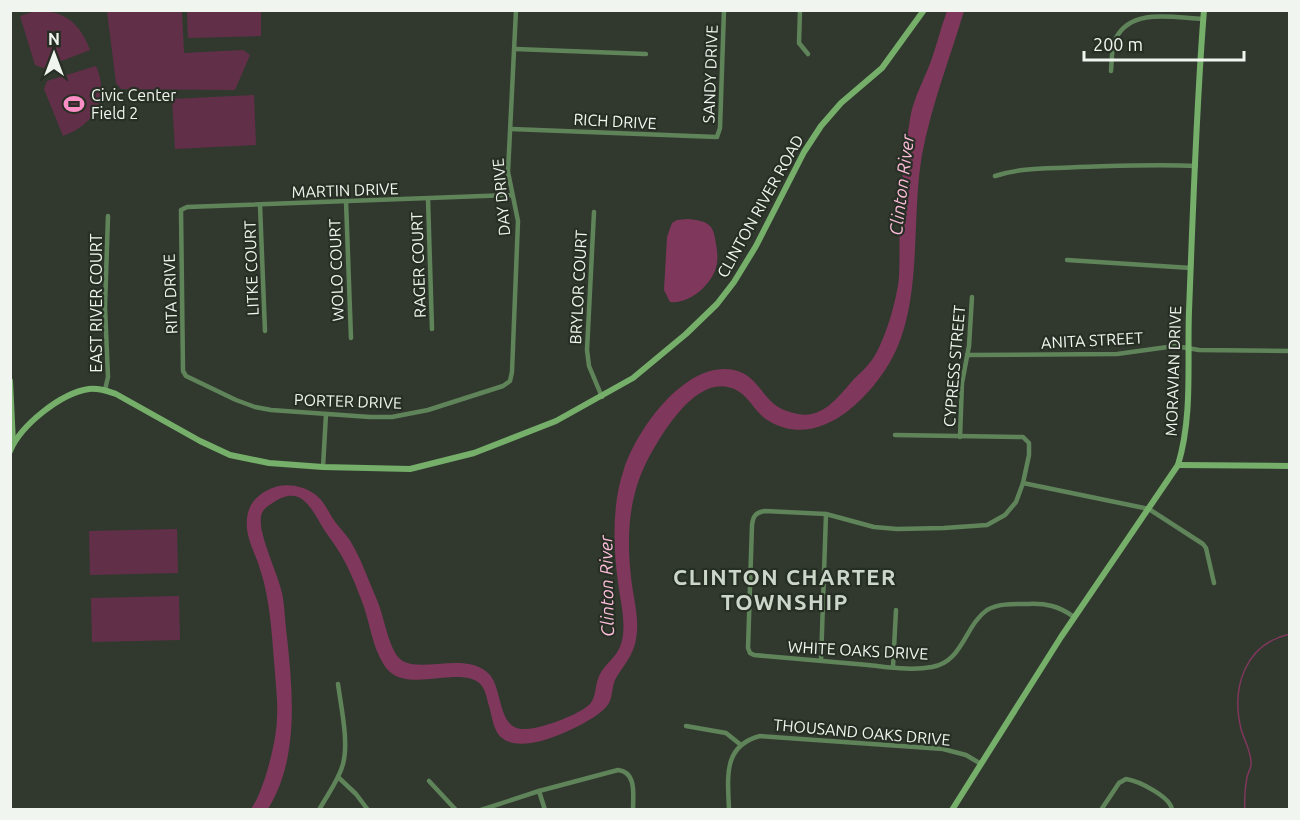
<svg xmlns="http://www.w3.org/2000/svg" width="1300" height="820" font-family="Ubuntu,sans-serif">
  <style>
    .green { fill: #622f49 }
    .water { fill: #7f375c }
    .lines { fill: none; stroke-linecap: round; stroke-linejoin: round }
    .stream { stroke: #7f375c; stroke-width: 1.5 }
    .street { stroke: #608459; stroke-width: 4.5 }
    .secondary { stroke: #75af6a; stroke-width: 6 }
    .labels { text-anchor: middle; stroke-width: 4.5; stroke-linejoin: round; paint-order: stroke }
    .street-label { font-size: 16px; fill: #f0f6ef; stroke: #272f25 }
    .poi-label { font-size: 16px; fill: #f0f6ef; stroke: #272f25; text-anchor: start }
    .water-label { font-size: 18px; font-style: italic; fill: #febddb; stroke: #272f25 }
    .district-label { font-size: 22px; font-weight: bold; letter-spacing: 1.5px; fill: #ccd7ca; stroke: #272f25 }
  </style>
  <rect width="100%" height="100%" fill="#31392f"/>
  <!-- green -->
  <g class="green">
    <path d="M36,11c29,-1 44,13 54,39l-47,18 -8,-3 -15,-49z"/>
    <polygon points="107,11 182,11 184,53 243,50 250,55 235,90 121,89 116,83"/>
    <polygon points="187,11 261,11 261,36 188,38"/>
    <path d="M96,66c14,33 -1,58 -33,70l-19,-47 3,-8z"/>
    <polygon points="254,95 256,145 175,149 172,99"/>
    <polygon points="177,529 178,573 90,575 89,531"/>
    <polygon points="179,596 180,640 92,642 91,598"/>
  </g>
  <!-- water -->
  <g class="water">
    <path d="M947,11h17c-14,47 -33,95 -42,144 -12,67 3,157 -37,215 -25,38 -71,78 -116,51 -13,-7 -18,-22 -31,-30 -36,-21 -70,33 -85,59 -24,40 -27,82 -22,127 2,20 9,42 5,62 -2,15 -12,26 -20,39 -4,7 -3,17 -7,25 -8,15 -52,34 -68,38 -17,4 -39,6 -46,-13 -3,-7 -4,-17 -7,-25 -1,-5 -3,-13 -6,-17 -19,-24 -78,12 -98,-21 -11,-17 -14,-40 -20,-58 -7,-19 -15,-40 -26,-57 -4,-7 -10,-14 -15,-22 -13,-22 -23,-45 -52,-24 -6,4 -9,6 -10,13 -3,17 17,57 21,76 3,15 3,30 5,44 6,57 12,122 -19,172h-17c13,-18 26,-69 26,-92 1,-14 -1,-29 -2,-44 -3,-34 -4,-71 -15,-104 -5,-17 -15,-32 -13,-50 1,-13 8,-22 19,-28 15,-9 35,-7 50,4 9,7 13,19 20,28 5,7 12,13 16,21 9,15 18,40 25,56 7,16 11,46 22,58 17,18 68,-9 91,17 13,16 8,56 35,54 15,0 54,-14 65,-25 6,-7 5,-17 8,-25 6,-18 22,-20 25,-44 2,-18 -3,-36 -5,-53 -5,-36 -6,-79 6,-113 13,-40 62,-109 110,-99 20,4 26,22 40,34 7,6 15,8 24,10 25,5 41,-18 56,-35 6,-6 13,-12 18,-19 13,-19 25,-60 27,-83 1,-21 0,-42 1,-62 1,-32 5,-64 10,-96 3,-20 14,-39 21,-58 6,-17 10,-34 16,-50z"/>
    <path d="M688,219c7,1 16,1 22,7 4,4 5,12 6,18 1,6 2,13 1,19 -3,20 -26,41 -47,39l-6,-12 3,-53 5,-14 5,-3z"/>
  </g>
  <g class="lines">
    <!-- stream -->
    <path class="stream" d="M1245,810c-1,-12 0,-22 2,-33 1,-4 4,-9 4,-13 1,-11 -7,-24 -10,-35 -10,-42 4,-85 49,-95"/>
    <!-- street -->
    <g class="street">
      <polyline points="800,10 799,43 808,54"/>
      <polyline points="515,49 646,54"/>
      <path d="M1111,71c1,-10 0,-24 5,-33 16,-31 59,-20 87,-19"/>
      <polyline points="511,129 717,137 720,128 724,10"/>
      <path d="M995,176c27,-9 56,-7 84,-9 39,-1 77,-3 117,-1"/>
      <polyline points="512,195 187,207 181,210 183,371 186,376 236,400 255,407 271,410 370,417 392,417 428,410 503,386 510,381 512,372 518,221 508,172 516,10"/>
      <polyline points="428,199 432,329"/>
      <polyline points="346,201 351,338"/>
      <polyline points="260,205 265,331"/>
      <polyline points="594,212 587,350 589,366 602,397"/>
      <polyline points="1067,260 1191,268"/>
      <polyline points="967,355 1117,354 1175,346 1199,350 1290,351"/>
      <polyline points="105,390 108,377 105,307 108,216"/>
      <path d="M895,435l128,2 6,6v12l-6,28 -7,19 -11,13 -18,10 -43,3 -47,1 -23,-2 -48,-13 -61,-3c-9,1 -12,5 -13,14l-4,123 2,5 4,2c38,3 76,7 114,10 20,2 43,6 64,2 31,-5 33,-42 55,-57 12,-7 28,-6 40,-6 19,-1 32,2 47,13"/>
      <polyline points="960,437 962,383 969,346 972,297"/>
      <polyline points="323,467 326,414"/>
      <polyline points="1023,483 1149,509 1203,544 1206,548 1214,583"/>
      <polyline points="821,661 826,514"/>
      <polyline points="893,667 896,610"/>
      <polyline points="686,726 726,733 741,745"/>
      <polyline points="338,777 356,794 368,810"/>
      <polyline points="429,781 456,810"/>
      <polyline points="539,791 545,810"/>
      <path d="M319,810c8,-15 20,-30 24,-46 6,-22 -2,-57 -5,-80"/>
      <path d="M481,810l58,-19 79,-21c19,2 15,25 15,40"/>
      <path d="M729,810c-1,-32 -7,-64 31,-74l183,13 23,6 15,9"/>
      <path d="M1101,810l18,-27 7,-4c13,2 45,18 46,31"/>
    </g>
    <!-- secondary -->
    <g class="secondary">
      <polyline points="10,381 13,443"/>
      <path d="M10,451c11,-26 51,-58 79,-62 10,-1 18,2 27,5l84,47 30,14 39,8 54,4 87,2 64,-16 82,-32 77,-43 53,-44 31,-30 17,-22 22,-36 48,-94 17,-26 20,-23 41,-35 42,-58"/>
      <polyline points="1178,465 1290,466"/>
      <path d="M952,810l109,-173 117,-172c15,-50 9,-103 11,-154 4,-100 7,-201 15,-301"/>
    </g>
  </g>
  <!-- icons -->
  <defs>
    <g id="stadium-bare" transform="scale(1.62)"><path d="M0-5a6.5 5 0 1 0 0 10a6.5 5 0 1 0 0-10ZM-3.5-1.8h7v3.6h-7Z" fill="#fb8fc5" stroke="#272f25" stroke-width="2.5" paint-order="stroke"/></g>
  </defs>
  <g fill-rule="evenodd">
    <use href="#stadium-bare" x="74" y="104"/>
  </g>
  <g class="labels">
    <!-- street labels -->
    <g class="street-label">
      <text transform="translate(710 74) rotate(-88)" y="6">SANDY DRIVE</text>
      <text transform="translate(615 121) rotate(3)" y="6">RICH DRIVE</text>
      <text transform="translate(345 190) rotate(-2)" y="6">MARTIN DRIVE</text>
      <text transform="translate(501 197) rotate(-95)" y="6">DAY DRIVE</text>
      <text transform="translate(760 206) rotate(-61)" y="6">CLINTON RIVER ROAD</text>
      <text transform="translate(418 265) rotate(-92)" y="6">RAGER COURT</text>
      <text transform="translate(251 268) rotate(-92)" y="6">LITKE COURT</text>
      <text transform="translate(336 270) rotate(-92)" y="6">WOLO COURT</text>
      <text transform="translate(578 287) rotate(-87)" y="6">BRYLOR COURT</text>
      <text transform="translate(170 294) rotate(-92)" y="6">RITA DRIVE</text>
      <text transform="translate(96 303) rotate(-90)" y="6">EAST RIVER COURT</text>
      <text transform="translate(1092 340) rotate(-3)" y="6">ANITA STREET</text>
      <text transform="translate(954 366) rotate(-85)" y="6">CYPRESS STREET</text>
      <text transform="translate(1173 371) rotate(-88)" y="6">MORAVIAN DRIVE</text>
      <text transform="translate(348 401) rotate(2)" y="6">PORTER DRIVE</text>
      <text transform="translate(858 650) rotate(3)" y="6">WHITE OAKS DRIVE</text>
      <text transform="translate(862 732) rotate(5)" y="6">THOUSAND OAKS DRIVE</text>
    </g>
    <!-- poi labels -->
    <g class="poi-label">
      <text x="91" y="101">Civic Center<tspan x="91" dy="18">Field 2</tspan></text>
    </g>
    <!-- water labels -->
    <g class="water-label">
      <text transform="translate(902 185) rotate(-83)" y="6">Clinton River</text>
      <text transform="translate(607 586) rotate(-91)" y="6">Clinton River</text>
    </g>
    <!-- district labels -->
    <g class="district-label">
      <text x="785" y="585">CLINTON CHARTER<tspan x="785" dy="25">TOWNSHIP</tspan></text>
    </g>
  </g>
  <!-- border -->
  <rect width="1300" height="820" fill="none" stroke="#f0f6ef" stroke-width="24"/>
  <!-- north arrow -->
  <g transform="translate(54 54)" stroke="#272f25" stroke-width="4.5" paint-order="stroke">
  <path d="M0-4.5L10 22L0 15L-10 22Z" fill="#f0f6ef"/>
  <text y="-9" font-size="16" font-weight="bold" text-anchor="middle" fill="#f0f6ef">N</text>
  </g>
  <!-- scale -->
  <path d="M1084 51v9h160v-9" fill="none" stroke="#f0f6ef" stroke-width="3"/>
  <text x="1093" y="51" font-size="18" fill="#f0f6ef" stroke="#272f25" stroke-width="4.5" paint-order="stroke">200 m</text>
</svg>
